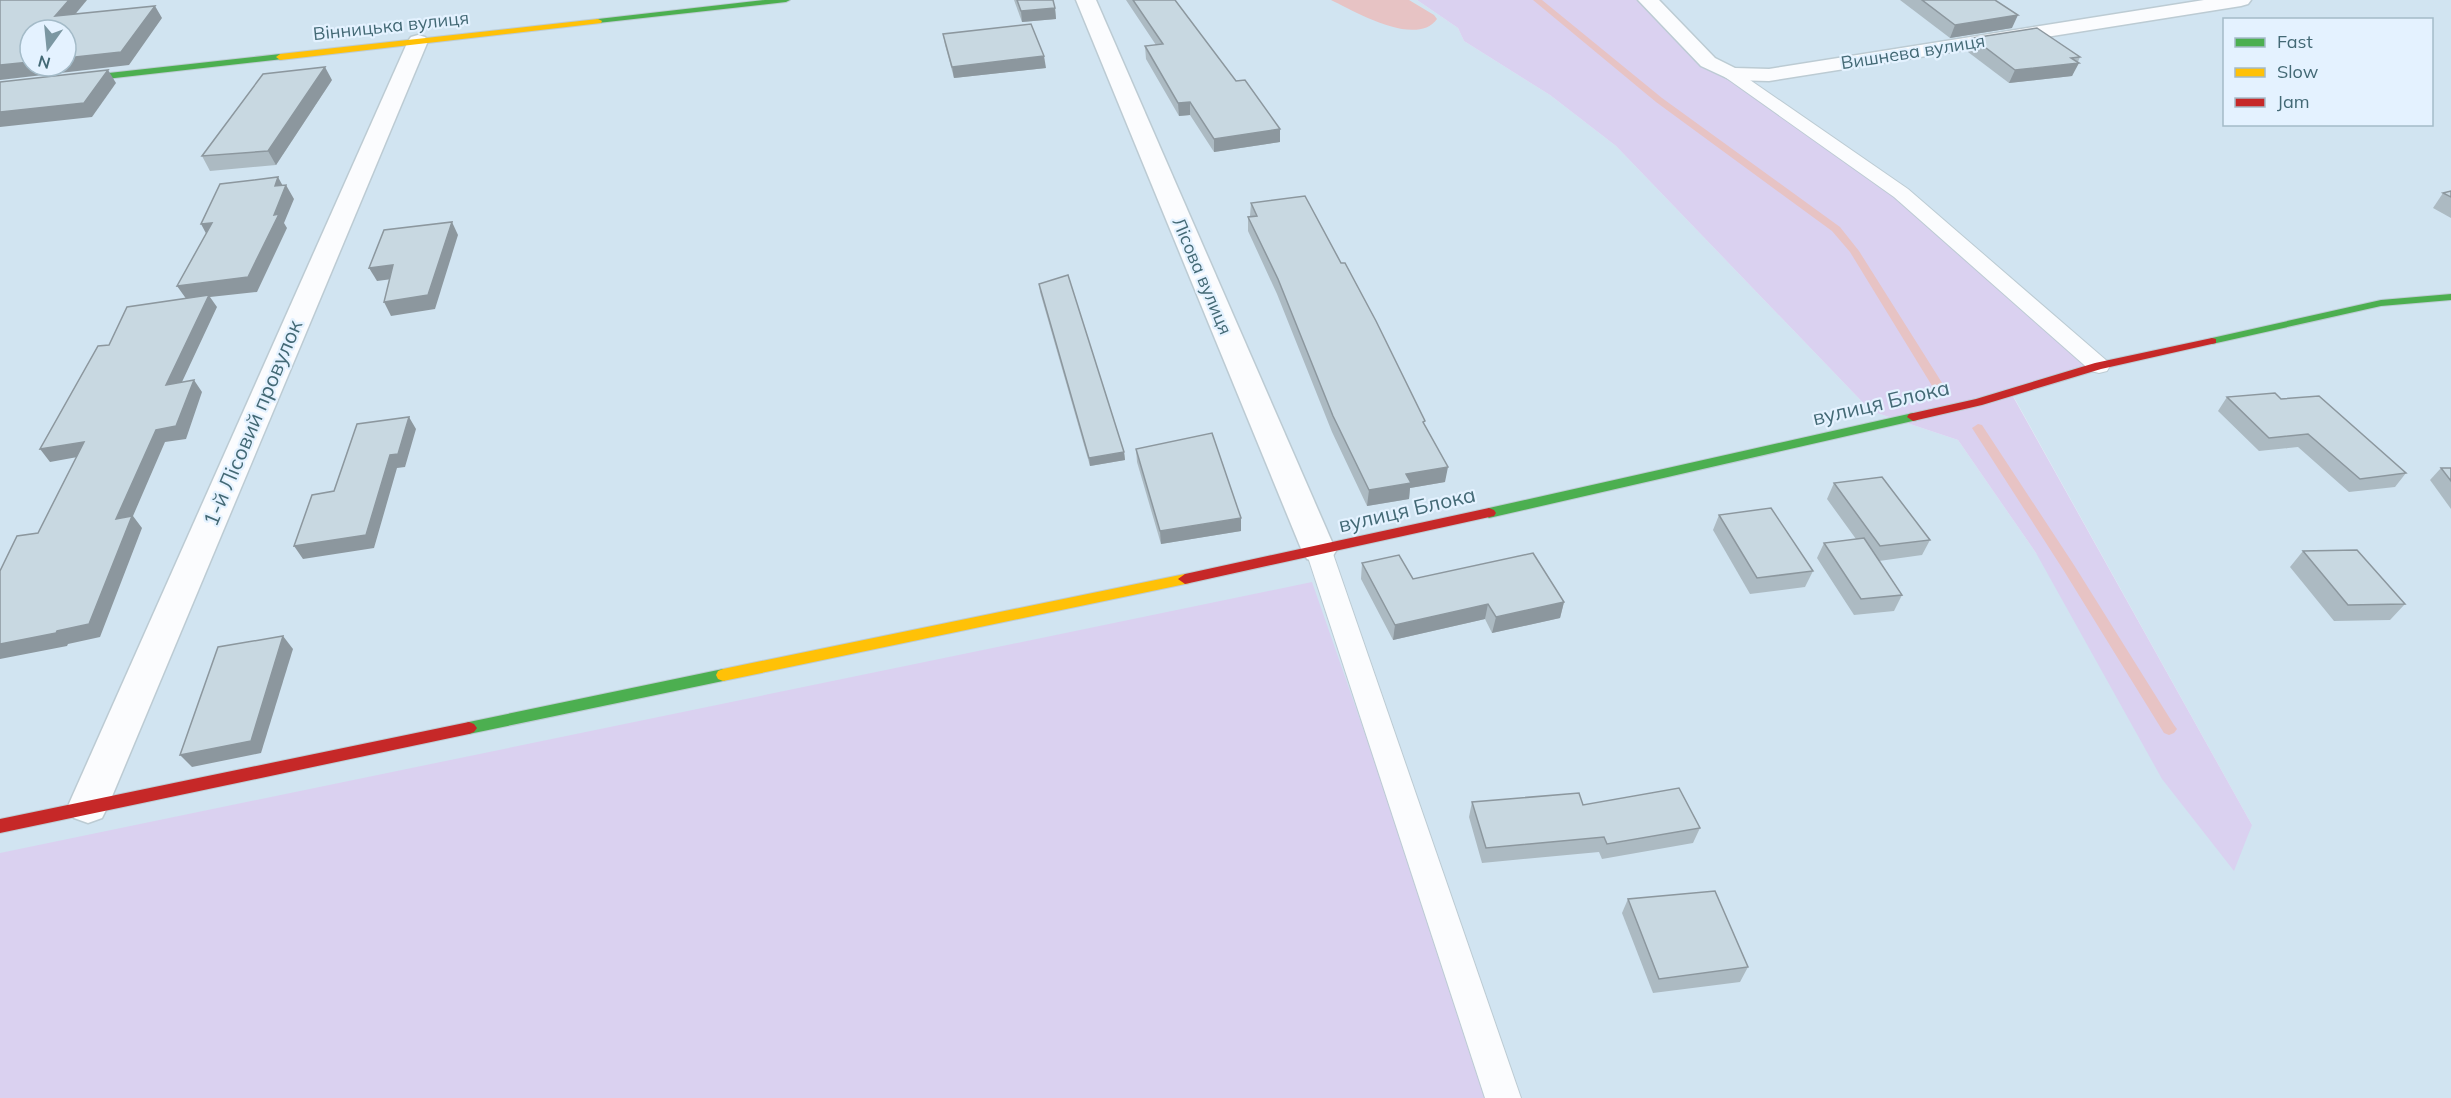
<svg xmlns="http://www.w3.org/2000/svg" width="2451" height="1098" font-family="Mulish,sans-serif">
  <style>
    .residential { fill: #d1e4f1; fill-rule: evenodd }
    .green { fill: #dad1f0 }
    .water { fill: #e7c3c4 }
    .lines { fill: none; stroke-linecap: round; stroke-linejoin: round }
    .stream { fill: #e7c3c4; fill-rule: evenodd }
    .lane-casing { stroke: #bccbd3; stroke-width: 2 }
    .street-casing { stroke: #bccbd3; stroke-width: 3 }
    .fast-casing { stroke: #bdccd4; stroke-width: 2 }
    .slow-casing { stroke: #bdccd4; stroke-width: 2 }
    .jam-casing { stroke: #bdccd4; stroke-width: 2 }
    .lane { fill: #fbfcfe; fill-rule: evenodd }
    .street { fill: #fbfcfe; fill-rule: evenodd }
    .fast { fill: #4caf50; fill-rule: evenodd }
    .slow { fill: #ffc107; fill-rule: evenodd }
    .jam { fill: #c62828; fill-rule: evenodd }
    .wall { fill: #acbac2 }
    .shaded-wall { fill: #8c979e }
    .building { fill: #c8d8e1; stroke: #8c979e; stroke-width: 1.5 }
    .labels { text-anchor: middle; stroke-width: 4.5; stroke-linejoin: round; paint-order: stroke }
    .far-street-label { font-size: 18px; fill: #436975; stroke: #e4f2ff }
    .street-label { font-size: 21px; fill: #436975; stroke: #e4f2ff }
  </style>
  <rect width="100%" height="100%" fill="#e3edf6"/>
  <!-- residential -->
  <path class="residential" d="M0,0h1417l41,28 6,13 86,54 66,51 255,265 87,29 78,113 216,272 -241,-433 -280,-318 -83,-74h803v1098h-959l-1492,-245zM2224,20h208v104h-208zM30,30h36v36h-36z"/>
  <!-- green -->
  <g class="green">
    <polygon points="1417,0 1648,0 1708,62 1901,193 2099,366 2011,393 2252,825 2234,871 2162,779 2036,553 1958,440 1871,411 1616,146 1550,95 1464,41 1458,28"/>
    <polygon points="1312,582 1492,1098 0,1098 0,853"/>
  </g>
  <!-- water -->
  <path class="water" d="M1331,0h78l25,15 3,4c-21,29 -83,-8 -106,-19z"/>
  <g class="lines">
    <!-- stream -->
    <g class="stream">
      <polygon points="1533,0 1542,0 1662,98 1840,227 1859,251 1944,386 1942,389 1934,389 1850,252 1832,231 1656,102"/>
      <polygon points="1978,424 1982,425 2074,565 2174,725 2177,729 2174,733 2169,735 2164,733 2064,571 1972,428"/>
    </g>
    <!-- lane casing -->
    <g class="lane-casing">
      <g id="lane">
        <polygon points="1731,69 1737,71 1908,189 2107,361 2110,366 2107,371 2099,373 2091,371 1894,197 1725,77 1723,74 1725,71"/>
        <polygon points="1319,542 1328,545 1332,551 1521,1098 1485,1098 1306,551 1310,545"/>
      </g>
    </g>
    <!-- street casing -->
    <g class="street-casing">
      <g id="street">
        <polygon points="1076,0 1096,0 1336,551 1331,559 1319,563 1307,559 1302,551"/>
        <polygon points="1638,0 1659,0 1715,58 1735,68 1769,69 2204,0 2251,0 2248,4 2241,6 1769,81 1731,80 1701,66"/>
        <polygon points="418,35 425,37 428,41 108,806 102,818 88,823 74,818 68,806 408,41 411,37"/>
      </g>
    </g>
    <!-- fast casing -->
    <g class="fast-casing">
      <g id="fast">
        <polygon points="765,0 790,0 786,2 598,23 594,21 598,19"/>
        <polygon points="280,54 284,57 283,59 0,91 0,85"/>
        <polygon points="2451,294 2451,300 2381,306 2212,344 2206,341 2212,338 2381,300"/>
        <polygon points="1913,413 1919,417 1917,420 1489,518 1482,513 1489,508"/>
        <polygon points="723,669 728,671 730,675 728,679 723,681 469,734 464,732 461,728 464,724 469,722"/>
      </g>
    </g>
    <!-- slow casing -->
    <g class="slow-casing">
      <g id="slow">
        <polygon points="598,19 602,21 601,23 280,60 276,57 280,54"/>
        <polygon points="1185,574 1190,575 1192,579 1190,583 723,681 718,679 716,675 718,671 723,669"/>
      </g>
    </g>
    <!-- jam casing -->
    <g class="jam-casing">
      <g id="jam">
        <polygon points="2212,338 2216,339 2216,343 2101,369 1982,405 1913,421 1907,417 1909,414 1976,399 2095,363"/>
        <polygon points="1489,508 1494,510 1496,513 1494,516 1185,584 1178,579 1185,574"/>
        <polygon points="469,722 474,724 477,728 474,732 469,734 0,833 0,819"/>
      </g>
    </g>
    <!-- lane -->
    <use href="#lane" class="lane"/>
    <!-- street -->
    <use href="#street" class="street"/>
    <!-- fast -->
    <use href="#fast" class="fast"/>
    <!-- slow -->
    <use href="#slow" class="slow"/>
    <!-- jam -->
    <use href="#jam" class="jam"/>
  </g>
  <!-- wall -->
  <g class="wall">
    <polygon points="1014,0 1053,0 1055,8 1056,19 1022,22"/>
    <polygon points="1126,0 1175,0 1280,142 1214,152 1190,115 1179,116 1146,59 1145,46 1156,45"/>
    <polygon points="1900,0 1995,0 2012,28 1950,38"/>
    <polygon points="943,34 1046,68 954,78 945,45"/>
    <polygon points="1973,38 2080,57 2072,76 2009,83 1968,52"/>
    <polygon points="332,80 276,165 210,171 202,156"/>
    <polygon points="2451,191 2451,218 2433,208 2443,193"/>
    <polygon points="1251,203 1424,424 1445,482 1410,488 1409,499 1367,506 1332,432 1277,294 1248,231 1248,217 1250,216"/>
    <polygon points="1039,284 1124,452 1125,460 1090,466 1040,292"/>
    <polygon points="2227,397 2281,399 2406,473 2395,487 2349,492 2298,447 2259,451 2218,411"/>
    <polygon points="1136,449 1241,518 1241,531 1161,544 1137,462"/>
    <polygon points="2441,468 2451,468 2451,509 2430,480"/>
    <polygon points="1834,483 1930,540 1922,555 1879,561 1902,595 1894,611 1854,615 1817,558 1824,543 1856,539 1827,499"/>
    <polygon points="1719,515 1813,571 1805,587 1750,594 1713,530"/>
    <polygon points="2303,551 2405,604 2390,620 2334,621 2290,567"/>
    <polygon points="1362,563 1413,579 1564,602 1560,618 1492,633 1485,619 1393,640 1361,579"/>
    <polygon points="1472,802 1583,805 1700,828 1693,843 1602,859 1599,852 1482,863 1469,817"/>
    <polygon points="1628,899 1748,967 1740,982 1653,993 1622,913"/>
  </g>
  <!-- shaded-wall -->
  <g class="shaded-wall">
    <polygon points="69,0 87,0 63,29 55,16"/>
    <polygon points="155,6 162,18 129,65 0,80 0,65 30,62 30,66 66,66 66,58"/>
    <polygon points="1055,8 1056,19 1022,22 1021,11"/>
    <polygon points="2018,15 2012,28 1950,38 1955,25"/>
    <polygon points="1044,56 1046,68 954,78 952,67"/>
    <polygon points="2079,63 2072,76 2009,83 2015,70"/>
    <polygon points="325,67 332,80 276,165 268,151"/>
    <polygon points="108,70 116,83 92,117 0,127 0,112"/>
    <polygon points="1190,102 1190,115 1179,116 1178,103"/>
    <polygon points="1280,129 1280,142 1214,152 1214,139"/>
    <polygon points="278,177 284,188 286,185 294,199 284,223 287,228 257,292 210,297 217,307 175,397 166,385 187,300 177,286 274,215 275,186"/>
    <polygon points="452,222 458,235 435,309 391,316 384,302"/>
    <polygon points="212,223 209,239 201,224"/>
    <polygon points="393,265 400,278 377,281 369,268"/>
    <polygon points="194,380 202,392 186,439 165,442 133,516 142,528 100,637 68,644 67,646 0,659 0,644 116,519 156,430"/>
    <polygon points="409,417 416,429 405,467 397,468 374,548 303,559 294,546 390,455"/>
    <polygon points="84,442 94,454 50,462 40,449"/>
    <polygon points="1124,452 1125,460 1090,466 1089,458"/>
    <polygon points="1448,467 1445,482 1410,488 1409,499 1367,506 1369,490 1406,474"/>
    <polygon points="1241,518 1241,531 1161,544 1160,531"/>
    <polygon points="1564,602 1560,618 1492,633 1496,617"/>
    <polygon points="1488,604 1485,619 1393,640 1395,625"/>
    <polygon points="283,636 293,649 261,753 192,767 180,755"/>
  </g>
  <!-- building -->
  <g class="building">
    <polygon points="0,0 69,0 55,16 155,6 121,52 66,58 66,30 30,30 30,62 0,65"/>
    <polygon points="1017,0 1053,0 1055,8 1021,11"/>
    <polygon points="1133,0 1175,0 1236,81 1245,80 1280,129 1214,139 1190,102 1178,103 1145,46 1163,44"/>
    <polygon points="1922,0 1995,0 2018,15 1955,25"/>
    <polygon points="1031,24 1044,56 952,67 943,34"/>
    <polygon points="2037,28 2080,57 2071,58 2079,63 2015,70 1973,38"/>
    <polygon points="325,67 268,151 202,156 263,74"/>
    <polygon points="108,70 84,103 0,112 0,82"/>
    <polygon points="278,177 275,186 286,185 274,215 279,214 248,277 177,286 212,223 201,224 220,184"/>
    <polygon points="2451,191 2451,197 2443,193"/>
    <polygon points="1305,196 1341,263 1345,263 1376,321 1425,421 1423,422 1448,467 1406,474 1411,483 1369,490 1333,416 1278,279 1248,217 1257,216 1251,203"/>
    <polygon points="452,222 428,295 384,302 393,265 369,268 384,230"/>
    <polygon points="1068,275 1124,452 1089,458 1039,284"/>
    <polygon points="209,295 166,385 194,380 176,426 156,430 116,519 132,516 89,624 57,631 56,633 0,644 0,571 17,536 38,533 84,442 40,449 98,346 109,345 127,307"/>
    <polygon points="2275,393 2281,399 2319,396 2406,473 2360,479 2308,434 2269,438 2227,397"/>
    <polygon points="409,417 398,454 390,455 366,535 294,546 312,495 334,491 357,424"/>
    <polygon points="1212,433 1241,518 1160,531 1136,449"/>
    <polygon points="2441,468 2451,468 2451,481"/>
    <polygon points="1882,477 1930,540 1880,546 1834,483"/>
    <polygon points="1771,508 1813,571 1757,578 1719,515"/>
    <polygon points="1864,538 1902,595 1861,599 1824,543"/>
    <polygon points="2357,550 2405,604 2348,605 2303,551"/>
    <polygon points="1533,553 1564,602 1496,617 1488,604 1395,625 1362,563 1399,555 1413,579"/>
    <polygon points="283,636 251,741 180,755 218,647"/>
    <polygon points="1679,788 1700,828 1607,844 1604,837 1486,848 1472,802 1579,793 1583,805"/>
    <polygon points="1715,891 1748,967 1659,979 1628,899"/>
  </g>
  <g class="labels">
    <!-- far-street labels -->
    <g class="far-street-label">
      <text transform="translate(391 26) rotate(-6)" y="6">Вінницька вулиця</text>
      <text transform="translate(1913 52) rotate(-9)" y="6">Вишнева вулиця</text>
      <text transform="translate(1202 276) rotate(67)" y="6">Лісова вулиця</text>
    </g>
    <!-- street labels -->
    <g class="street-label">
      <text transform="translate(1881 403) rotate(-13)" y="7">вулиця Блока</text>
      <text transform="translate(253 423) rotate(-67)" y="7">1-й Лісовий провулок</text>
      <text transform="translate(1407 510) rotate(-13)" y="7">вулиця Блока</text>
    </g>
  </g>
  <!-- legend -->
  <rect x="2223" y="18" width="210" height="108" fill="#e4f2ff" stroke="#a4bbc8" stroke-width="1.5"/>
  <rect x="2235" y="38" width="30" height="9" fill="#4caf50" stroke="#a4bbc8" stroke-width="1.5"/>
  <text x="2277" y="48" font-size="18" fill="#436975">Fast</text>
  <rect x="2235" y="68" width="30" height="9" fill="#ffc107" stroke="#a4bbc8" stroke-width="1.5"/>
  <text x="2277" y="78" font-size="18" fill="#436975">Slow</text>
  <rect x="2235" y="98" width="30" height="9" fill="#c62828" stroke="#a4bbc8" stroke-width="1.5"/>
  <text x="2277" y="108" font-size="18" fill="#436975">Jam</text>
  <!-- north arrow -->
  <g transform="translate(48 48) rotate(195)"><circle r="28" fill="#e4f2ff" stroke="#a4bbc8" stroke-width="1.5"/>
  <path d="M0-4.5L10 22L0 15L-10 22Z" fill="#7b97a2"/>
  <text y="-9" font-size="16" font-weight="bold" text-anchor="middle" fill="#436975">N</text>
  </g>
</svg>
